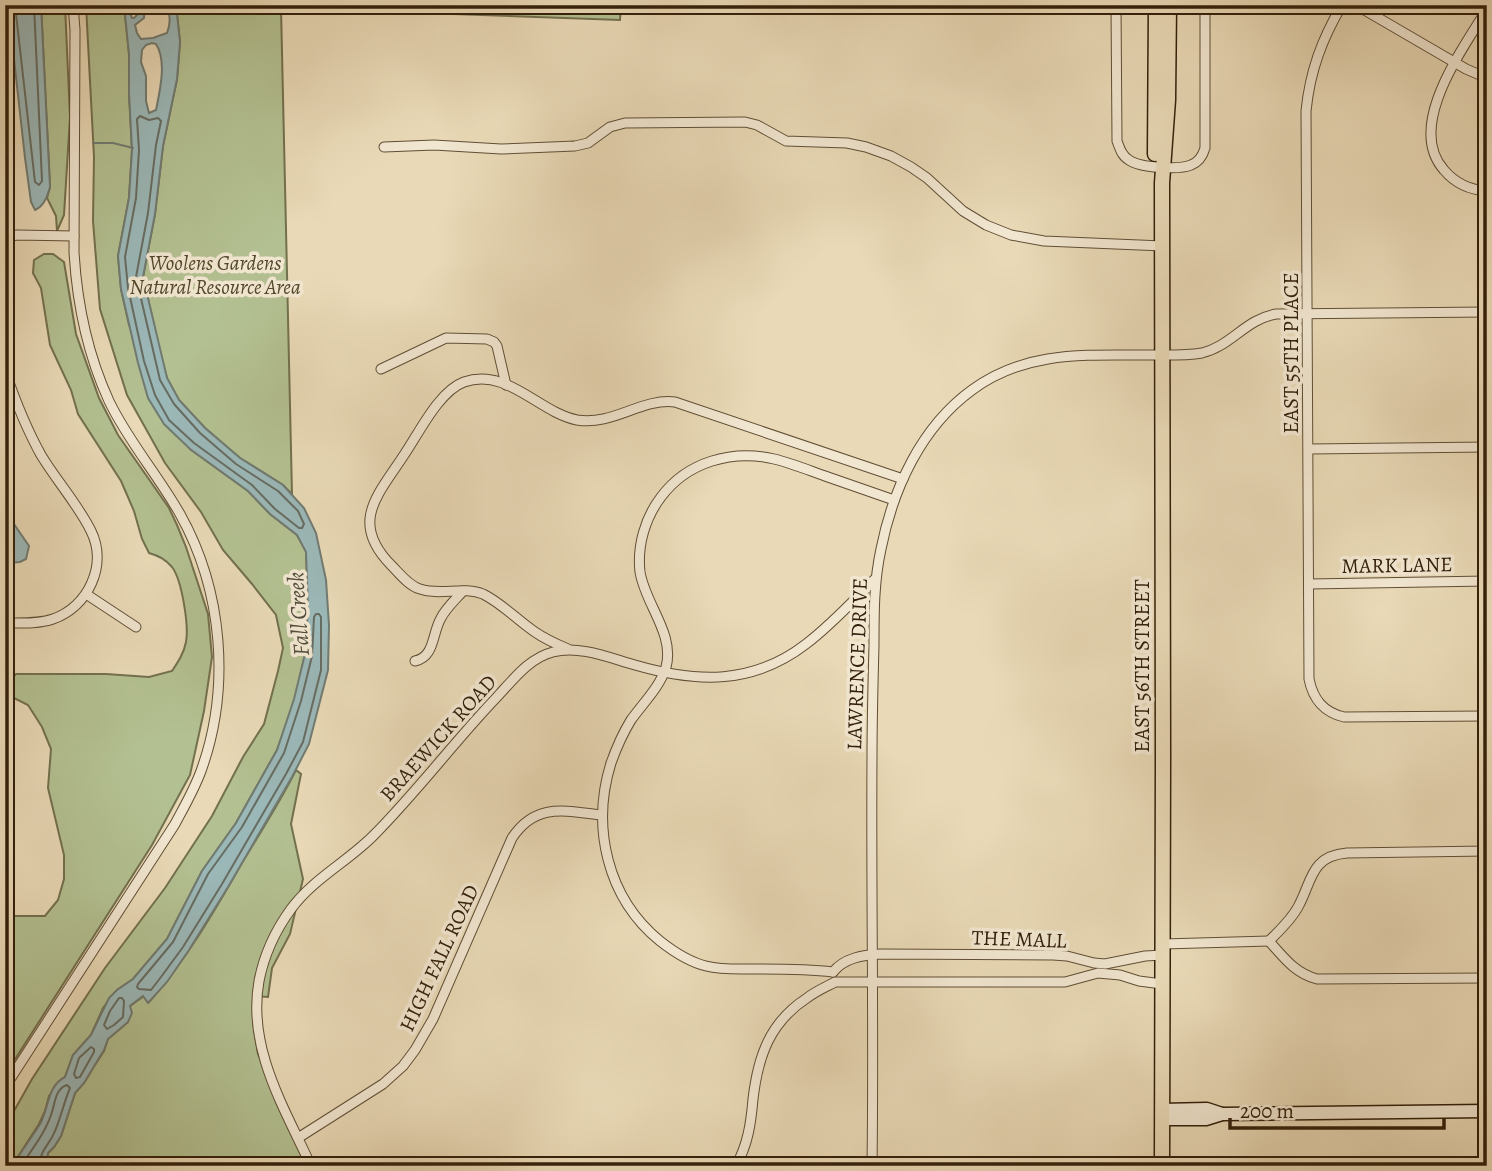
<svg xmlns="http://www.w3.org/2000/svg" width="1492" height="1171" font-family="Alegreya,serif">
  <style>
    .green { fill: #b3c091; stroke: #73704e; stroke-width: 2 }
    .water { fill: #9bb8b8; stroke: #717b72; stroke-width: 2; fill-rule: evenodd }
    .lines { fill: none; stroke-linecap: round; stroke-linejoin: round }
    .shore { stroke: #676c61; stroke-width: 2 }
    .stream { stroke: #717b72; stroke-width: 2 }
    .street-casing { stroke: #604e35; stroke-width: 11 }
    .secondary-casing { stroke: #33200a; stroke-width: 15 }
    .primary-casing { stroke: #33200a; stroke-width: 17 }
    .street { stroke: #f1e6d0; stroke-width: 9 }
    .secondary { stroke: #f1e6d0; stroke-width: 12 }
    .primary { stroke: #e9d9b6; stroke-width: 14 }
    .labels { text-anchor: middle; stroke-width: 7; stroke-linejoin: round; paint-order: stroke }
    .park-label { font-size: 21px; font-style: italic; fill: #53482c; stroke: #f1e6d0 }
    .street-label { font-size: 21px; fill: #33200a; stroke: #f1e6d0 }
    .water-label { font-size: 23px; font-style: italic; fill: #524e3e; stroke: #f1e6d0 }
  </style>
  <rect width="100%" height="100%" fill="#e9d9b6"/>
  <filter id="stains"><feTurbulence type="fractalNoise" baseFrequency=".00286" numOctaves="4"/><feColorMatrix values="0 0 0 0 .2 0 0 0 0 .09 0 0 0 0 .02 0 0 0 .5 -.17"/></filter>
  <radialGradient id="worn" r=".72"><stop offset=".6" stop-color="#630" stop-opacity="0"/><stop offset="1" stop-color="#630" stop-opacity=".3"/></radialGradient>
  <!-- green -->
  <g class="green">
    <polygon points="41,5 65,5 70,117 64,215 57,231 56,216 47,198 50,187"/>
    <polygon points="86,5 124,5 129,54 129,93 132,150 129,198 118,256 121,289 129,325 190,449 248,491 270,514 297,535 306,551 308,608 305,654 295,699 277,750 236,823 202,871 167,939 133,979 117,990 103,1008 91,1035 73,1055 65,1077 49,1096 45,1111 39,1124 12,1166 5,1166 5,1127 32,1079 105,968 165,888 212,816 243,757 264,724 278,671 283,648 276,615 252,584 223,550 201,512 165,463 127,395 100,309 93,221 94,157"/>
    <polygon points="176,5 621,5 620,20 281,8 292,494 283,485 240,458 205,428 179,400 167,378 160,352 143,277 155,214 163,146 177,79 180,42"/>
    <path d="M44,254h9l11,8 12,72 23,64 19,37 51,73 8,17 9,22 22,67 4,43 -8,54 -14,64 -38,70 -147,230v-159h40l13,-16 6,-21v-24l-16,-67 3,-39 -9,-22 -14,-22 -16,-8 -4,-15 8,-8h90l43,3 23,-6c6,-9 12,-18 14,-29 3,-16 -4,-62 -14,-75 -7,-8 -13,-11 -23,-14l-7,-14 -8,-28 -13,-30 -43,-67 -7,-24 -21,-45 -9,-57 -8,-15 1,-13z"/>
    <path d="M296,770l5,4 -10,50 12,55 -13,55 -18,34 -4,29 -15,-1v27l5,31 50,112h-262l2,-13 6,-6 7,-11 14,-43 9,-10 9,-15 11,-17 4,-12 20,-17 2,-16 14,-10 5,6c37,-42 65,-90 93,-139 18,-30 38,-61 54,-93z"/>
  </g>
  <!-- water -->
  <g class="water">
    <path d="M8,5h33l9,182c-3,10 -6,19 -15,23l-4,-8 -6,-44z"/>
    <path d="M124,5h7l-2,6 3,7h2l3,-3 4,-10h4l-1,13 -9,7 2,8 4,6 12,-1 14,-5c4,-10 3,-18 0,-28h9l4,37 -3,37 -14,67 -8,68 -12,63 5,21 19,80 12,22 26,28 35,30 43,27 21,23 12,25 10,47 3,45 -1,45 -19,74 -17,33 -64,110 -39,63 -22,32 -19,21 -5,-7 -13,10 2,7 -4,9 -20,17 -4,11 -11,18 -9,15 -9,10 -14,43 -7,11 -6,6 -2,13h-34c9,-14 19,-28 28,-42 9,-16 7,-38 25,-47l8,-22 18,-20 18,-37 8,-8 16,-11 34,-40 35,-68 34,-48 41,-73 17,-51 11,-45 3,-46 -2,-56 -9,-17 -27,-21 -22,-23 -58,-42 -26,-25 -16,-26 -10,-35 -17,-74 -3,-33 11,-58 3,-48 -3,-57v-39zM152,43l4,1c11,17 4,46 0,66l-7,3 -3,-12v-25l-5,-14 1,-12 4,-5z"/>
    <polygon points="5,511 29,546 26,559 20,562 5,563"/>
  </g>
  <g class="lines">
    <!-- shore -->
    <g class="shore">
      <polyline points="15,5 35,182 39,185 42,181 34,5"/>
      <polygon points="140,116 149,120 158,118 161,121 156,145 148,213 136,277 160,380 174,404 200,433 236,464 278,491 298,511 304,524 302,528 299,528 275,509 252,485 194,443 169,420 155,395 144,361 128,288 125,257 136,198 139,150 137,119"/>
      <polygon points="316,614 319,614 321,617 321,670 303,742 286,774 222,884 183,947 161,977 151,990 139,989 137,987 138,984 173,942 208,874 242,827 284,753 301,701 312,656 314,617"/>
      <polygon points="119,998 122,998 124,1001 123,1017 114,1025 107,1029 104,1025 110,1011"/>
      <polygon points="91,1047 94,1049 94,1052 80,1077 76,1078 74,1074 79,1058"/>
      <path d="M21,1166c11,-17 25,-34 31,-54 3,-10 4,-24 15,-27l3,3c-6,14 -9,29 -15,43 -6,15 -14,17 -16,35"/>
    </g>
    <!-- stream -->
    <polyline class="stream" points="93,143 113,143 133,148"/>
    <!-- street casing -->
    <g class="street-casing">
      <g id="street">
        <path d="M1116,5l1,136c3,8 5,15 12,19 11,8 50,10 62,5 8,-3 12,-10 14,-17v-143"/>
        <path d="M1342,5c-20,34 -32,66 -36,106l3,568c4,20 14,33 35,38l143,-1"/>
        <polyline points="1356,5 1466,69 1487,78"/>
        <path d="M1487,9c-24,40 -82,117 -43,161 11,13 26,20 43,21"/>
        <polyline points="384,147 434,145 501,149 575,146 588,143 610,127 625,123 745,122 757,125 786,141 847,143 866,147 891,156 911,167 927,178 963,211 986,225 1011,235 1044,241 1163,246"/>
        <polyline points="5,237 17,235 74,236"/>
        <polyline points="381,369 446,338 487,339 494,342 497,346 506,385"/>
        <path d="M5,371c10,29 21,57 36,84 15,25 38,51 50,76 17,34 -3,76 -38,88 -15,5 -32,4 -48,4"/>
        <polyline points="1309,449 1487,447"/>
        <polyline points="1309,584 1487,581"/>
        <polyline points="86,594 136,627"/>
        <path d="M568,649c-12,-5 -23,-10 -33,-17 -18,-12 -32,-28 -52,-38 -19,-8 -43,2 -63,-5 -11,-3 -20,-15 -28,-23 -43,-43 -15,-70 12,-111 15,-22 35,-64 60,-73 43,-15 74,30 113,38 36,6 64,-22 98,-18l228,77"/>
        <path d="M415,661c20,-4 17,-28 26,-43 5,-10 14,-18 22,-27"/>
        <path d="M1269,941c10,-10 22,-21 29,-34 14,-25 12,-51 49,-54l140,-2"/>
        <path d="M1269,941c15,17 26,32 48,38l170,-1"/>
        <polyline points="1163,944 1269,941"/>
        <path d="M833,972c-26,-3 -53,-3 -79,-3 -16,0 -32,1 -48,-3 -17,-4 -32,-14 -46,-25 -53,-43 -69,-114 -49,-178 5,-14 12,-30 20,-43 12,-17 29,-33 35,-53 9,-33 -21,-63 -26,-95 -3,-26 5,-54 21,-75 26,-35 71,-48 113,-38 17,4 34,11 51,17 23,8 46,16 69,24"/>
        <path d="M833,972c11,-14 30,-17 47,-18l173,1 14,1 27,7 11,1 40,-8 18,-1"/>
        <path d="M5,1087l170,-263c9,-17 19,-34 26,-53 30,-83 22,-180 -21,-257 -22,-39 -52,-73 -71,-113 -22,-48 -32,-97 -35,-149l1,-222 -2,-25"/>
        <path d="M298,1138l85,-54 20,-18 12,-16 18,-31 79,-181c24,-36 53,-27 90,-23"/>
        <path d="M311,1166c-27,-59 -64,-118 -52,-185 5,-26 16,-50 32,-72 22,-30 56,-47 82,-73 44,-44 81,-94 123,-138 17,-18 33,-40 57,-46 26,-7 57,6 82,13 62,18 118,20 171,-21 25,-19 47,-43 69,-65"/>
        <path d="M736,1166c12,-22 15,-43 17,-67 5,-43 17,-77 54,-101 9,-7 19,-11 28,-16h230l33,-9 22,2 19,6 23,3"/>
        <path d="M872,1166c2,-136 -1,-272 0,-408 0,-38 1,-76 2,-113 0,-33 0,-64 7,-96 12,-60 40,-122 91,-159 53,-39 111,-35 173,-35 19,0 39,1 57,-2 29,-7 44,-34 74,-39l211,-2"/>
      </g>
    </g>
    <!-- secondary casing -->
    <g class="secondary-casing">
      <g id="secondary">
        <polyline points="1162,1110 1207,1109 1222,1114"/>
        <polyline points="1162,1119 1206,1119 1222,1114 1487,1111"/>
      </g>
    </g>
    <!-- primary casing -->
    <g class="primary-casing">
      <g id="primary">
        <polyline points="1155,154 1156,5"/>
        <polyline points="1162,1166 1163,756 1162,183 1168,100 1169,5"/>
      </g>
    </g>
    <!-- street -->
    <use href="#street" class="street"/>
    <!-- secondary -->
    <use href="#secondary" class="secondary"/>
    <!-- primary -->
    <use href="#primary" class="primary"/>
  </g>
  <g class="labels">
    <!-- park labels -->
    <g class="park-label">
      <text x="215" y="270">Woolens Gardens<tspan x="215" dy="24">Natural Resource Area</tspan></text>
    </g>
    <!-- street labels -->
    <g class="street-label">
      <text transform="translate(1291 353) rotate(-90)" y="7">EAST 55TH PLACE</text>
      <text transform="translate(1397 565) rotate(-1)" y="7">MARK LANE</text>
      <text transform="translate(857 664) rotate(-88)" y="7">LAWRENCE DRIVE</text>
      <text transform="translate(1142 666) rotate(-90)" y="7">EAST 56TH STREET</text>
      <text transform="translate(438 738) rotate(-48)" y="7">BRAEWICK ROAD</text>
      <text transform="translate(1019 939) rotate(2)" y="7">THE MALL</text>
      <text transform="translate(439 958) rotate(-65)" y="7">HIGH FALL ROAD</text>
    </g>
    <!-- water labels -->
    <g class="water-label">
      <text transform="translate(298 614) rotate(-94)" y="8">Fall Creek</text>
    </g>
  </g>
  <!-- margin -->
  <rect width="1492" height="1171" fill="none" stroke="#e9d9b6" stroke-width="28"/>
  <rect x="7" y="7" width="1478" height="1157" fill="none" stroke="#33200a" stroke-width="3.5"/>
  <rect x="14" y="14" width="1464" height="1143" fill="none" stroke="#33200a" stroke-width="2"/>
  <!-- scale -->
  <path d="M1230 1118v10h214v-10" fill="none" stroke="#33200a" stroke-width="3.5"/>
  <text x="1240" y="1118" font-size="21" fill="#33200a" stroke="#f1e6d0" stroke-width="5" paint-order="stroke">200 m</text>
  <rect width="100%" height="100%" filter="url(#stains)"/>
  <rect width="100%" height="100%" fill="url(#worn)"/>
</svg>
